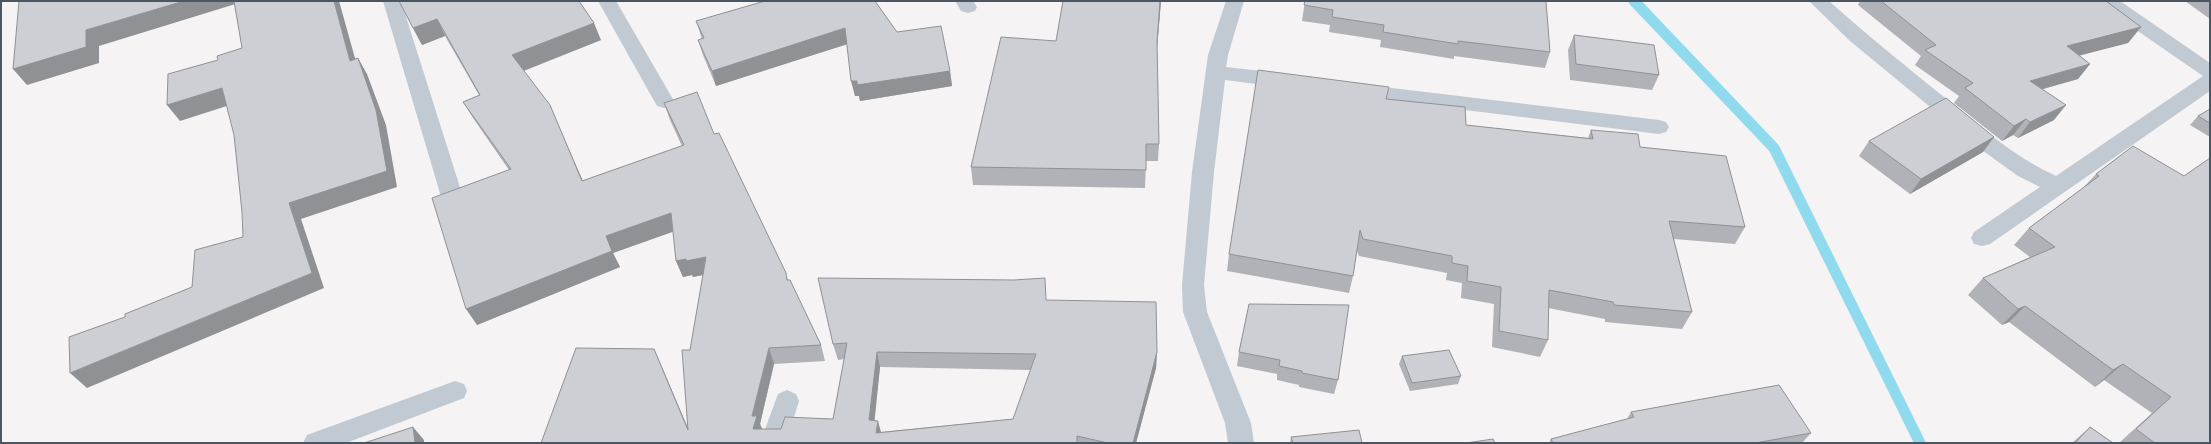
<svg xmlns="http://www.w3.org/2000/svg" width="2211" height="444" font-family="Jost,sans-serif">
  <style>
    .lines { fill: none; stroke-linecap: round; stroke-linejoin: round }
    .stream { stroke: #90daee; stroke-width: 11 }
    .minor { fill: #c1cad2; fill-rule: evenodd }
    .wall { fill: #b0b2b7; fill-rule: evenodd }
    .shaded-wall { fill: #909195 }
    .building { fill: #cdcfd5; stroke: #909195; fill-rule: evenodd }
  </style>
  <rect width="100%" height="100%" fill="#f5f3f3"/>
  <g class="lines">
    <!-- stream -->
    <polyline class="stream" points="1634,1 1774,148 1920,443"/>
    <!-- minor -->
    <g class="minor">
      <polygon points="383,1 401,1 464,200 461,206 453,208 445,206 442,200"/>
      <polygon points="598,1 616,1 674,101 671,106 664,108 657,106"/>
      <polygon points="955,1 973,1 977,7 975,11 968,13 961,11"/>
      <polygon points="1226,1 1244,1 1228,55 1226,67 1287,74 1294,76 1297,81 1294,86 1287,88 1225,80 1214,172 1204,285 1207,312 1251,423 1254,443 1228,443 1225,423 1183,312 1182,285 1192,172 1208,55"/>
      <path d="M1809,1h20c39,35 79,67 120,100 34,28 67,57 107,75l147,-100 -103,-71 -2,-4h22l90,62v28l-220,153 -8,2 -8,-2 -3,-6 3,-6 66,-45 -22,-11 -32,-23 -136,-112z"/>
      <polygon points="1358,84 1659,120 1666,122 1669,127 1666,132 1659,134 1351,96 1348,91 1351,86"/>
      <polygon points="455,381 464,384 467,391 464,398 346,443 303,443 307,435"/>
      <polygon points="787,390 796,394 799,401 786,443 760,443 778,394"/>
    </g>
  </g>
  <!-- wall -->
  <g class="wall">
    <path d="M399,1l202,39 -77,31 33,51 25,59 100,-35 -12,-26 -6,-17 50,31 107,211 4,16 -51,3 -14,60 2,5h19l52,-10 11,-60 -6,1 -5,-16 213,-44 111,52 -1,16 -20,75h-595l113,-94 7,16 27,63 2,-78 13,-75 -10,2 -1,-2 -9,2 -7,-16 -3,-30 -60,22 7,14 -143,58 32,-155 -36,-52 -10,-16 16,-7 -34,-59 -23,9zM880,367l151,3 -18,49 -132,13 -7,-11z"/>
    <polygon points="1063,1 1161,1 1157,49 1159,144 1158,161 1146,161 1145,188 973,185 971,167 1056,41"/>
    <polygon points="1305,1 1550,52 1545,68 1454,56 1454,59 1380,47 1381,40 1329,32 1330,25 1302,21"/>
    <polygon points="1860,1 2106,1 2141,27 2128,43 2079,55 2090,64 2078,79 2043,89 2054,120 2018,138 2013,135 2002,141 1954,103 1959,96 1915,65 1921,56 1858,5"/>
    <polygon points="2185,1 2210,1 2210,19"/>
    <polygon points="696,21 897,32 950,71 952,86 860,101 859,96 855,96 847,44 716,86 703,55 698,40 702,39"/>
    <polygon points="1574,35 1659,75 1652,90 1570,80 1568,50"/>
    <polygon points="1386,99 1466,125 1588,138 1591,130 1640,147 1745,227 1735,244 1674,239 1692,312 1682,329 1605,322 1605,319 1548,308 1548,340 1540,357 1492,347 1494,304 1461,298 1462,283 1446,280 1447,273 1359,256 1357,251 1353,276 1349,293 1227,271 1229,254"/>
    <polygon points="2210,109 2210,137 2190,125 2198,116"/>
    <polygon points="1994,137 1983,152 1910,194 1859,156 1869,141"/>
    <polygon points="2133,146 2210,443 2119,443 2152,413 2104,380 2095,387 2009,322 2002,325 1968,295 1983,278 2030,257 2014,245 2029,228 2083,188 2096,174"/>
    <polygon points="1249,304 1338,380 1334,394 1299,387 1299,385 1277,380 1277,374 1237,366 1239,352"/>
    <polygon points="1402,356 1461,376 1458,384 1410,391 1399,364"/>
    <polygon points="1631,412 1811,433 1802,443 1549,443 1551,439 1627,419"/>
    <polygon points="2090,427 2113,443 2072,443"/>
    <polygon points="1291,437 1362,443 1290,443"/>
  </g>
  <!-- shaded-wall -->
  <g class="shaded-wall">
    <polygon points="184,1 241,1 242,2 99,46 99,63 27,85 13,69 86,30"/>
    <polygon points="334,1 339,1 360,76 350,61"/>
    <polygon points="1160,1 1161,1 1156,60 1157,42"/>
    <polygon points="437,19 445,36 422,45 413,28"/>
    <polygon points="594,23 601,40 520,72 512,55"/>
    <polygon points="2141,27 2128,43 2055,62 2067,46"/>
    <polygon points="845,28 848,44 716,86 712,71"/>
    <polygon points="358,58 367,74 386,125 397,187 301,219 324,288 87,388 70,373 312,273 289,203"/>
    <polygon points="2090,64 2078,79 2018,96 2030,81"/>
    <polygon points="950,71 952,86 860,101 859,96 855,96 851,81"/>
    <polygon points="222,88 233,104 180,121 167,105"/>
    <polygon points="550,105 557,122 590,197 582,181"/>
    <polygon points="2066,105 2054,120 2018,138 2030,122"/>
    <polygon points="2026,119 2013,135 2002,141 2014,126"/>
    <polygon points="1994,137 1983,152 1910,194 1921,179"/>
    <polygon points="671,213 678,230 613,253 620,267 477,325 466,309 606,236"/>
    <polygon points="706,257 713,273 693,277 692,275 683,277 676,261 686,259"/>
    <polygon points="2025,306 2009,322 2002,325 2018,309"/>
    <polygon points="769,348 774,364 760,424 763,431 753,429 752,416"/>
    <polygon points="654,349 661,365 694,443 688,430"/>
    <polygon points="877,352 880,367 873,436 869,420"/>
    <polygon points="1157,352 1156,368 1136,443 1133,443"/>
    <polygon points="2123,364 2104,380 2095,387 2113,370"/>
    <polygon points="878,421 882,436 876,433"/>
    <polygon points="413,427 424,440 424,443 415,443"/>
  </g>
  <!-- building -->
  <g class="building">
    <polygon points="19,1 184,1 86,30 86,47 13,69"/>
    <polygon points="234,1 334,1 350,61 358,58 376,110 387,171 289,203 312,273 70,373 69,337 125,317 125,314 192,287 195,250 243,237 242,212 234,135 222,88 167,105 168,74 218,60 217,56 242,48"/>
    <path d="M399,1h180l15,22 -82,32 38,50 32,76 102,-36 -20,-42 33,-11 17,42 5,-1 67,140 1,7h3l31,65 -52,3 -17,68h5l-4,13h28l4,-12 48,2 14,-76 -14,1 -15,-66 196,2 31,-2 1,22 110,2 1,50 -24,91h-25l-31,-7v7h-536l35,-95 78,1 34,81 -6,-80h8l16,-93 -20,4v-2l-10,2 -5,-48 -65,23 6,15 -146,58 -34,-111 79,-29 -48,-67 17,-7 -43,-76 -24,9zM877,352l159,2 -23,65 -137,14 2,-12 -9,-1z"/>
    <polygon points="765,1 875,1 897,32 941,26 950,71 857,85 857,81 851,81 845,28 712,71 698,40 704,38 696,21"/>
    <polygon points="1063,1 1160,1 1157,42 1159,144 1146,144 1146,170 971,167 1001,37 1056,41"/>
    <polygon points="1305,1 1546,1 1550,52 1458,41 1458,44 1383,32 1384,25 1332,17 1333,10 1304,5"/>
    <polygon points="1881,1 2106,1 2141,27 2067,46 2090,64 2030,81 2066,105 2030,122 2026,119 2014,126 1965,88 1973,83 1925,50 1936,45"/>
    <polygon points="1574,35 1654,45 1659,75 1576,64"/>
    <polygon points="1258,70 1389,87 1386,99 1465,107 1466,125 1593,139 1591,130 1638,134 1640,147 1726,156 1745,227 1669,221 1692,312 1614,305 1613,302 1549,290 1548,340 1499,331 1501,287 1467,281 1468,266 1452,263 1452,256 1363,239 1360,230 1353,276 1229,254"/>
    <polygon points="1946,98 1994,137 1921,179 1869,141"/>
    <polygon points="2210,109 2210,123 2198,116"/>
    <polygon points="2133,146 2184,176 2210,158 2210,443 2155,443 2136,429 2171,397 2123,364 2113,370 2025,306 2018,309 1983,278 2055,247 2029,228 2099,176 2096,174"/>
    <polygon points="1249,304 1349,305 1338,380 1302,373 1302,371 1279,366 1280,360 1239,352"/>
    <polygon points="1449,350 1461,376 1412,383 1402,356"/>
    <polygon points="1779,385 1811,433 1755,443 1553,443 1551,439 1634,417 1631,412"/>
    <polygon points="413,427 415,443 364,443"/>
    <polygon points="2090,427 2113,443 2075,443"/>
    <polygon points="1359,430 1362,443 1293,443 1291,437"/>
    <polygon points="1493,439 1495,443 1466,443"/>
  </g>
  <!-- border -->
  <rect width="2211" height="444" fill="none" stroke="#4a5661" stroke-width="4"/>
</svg>
